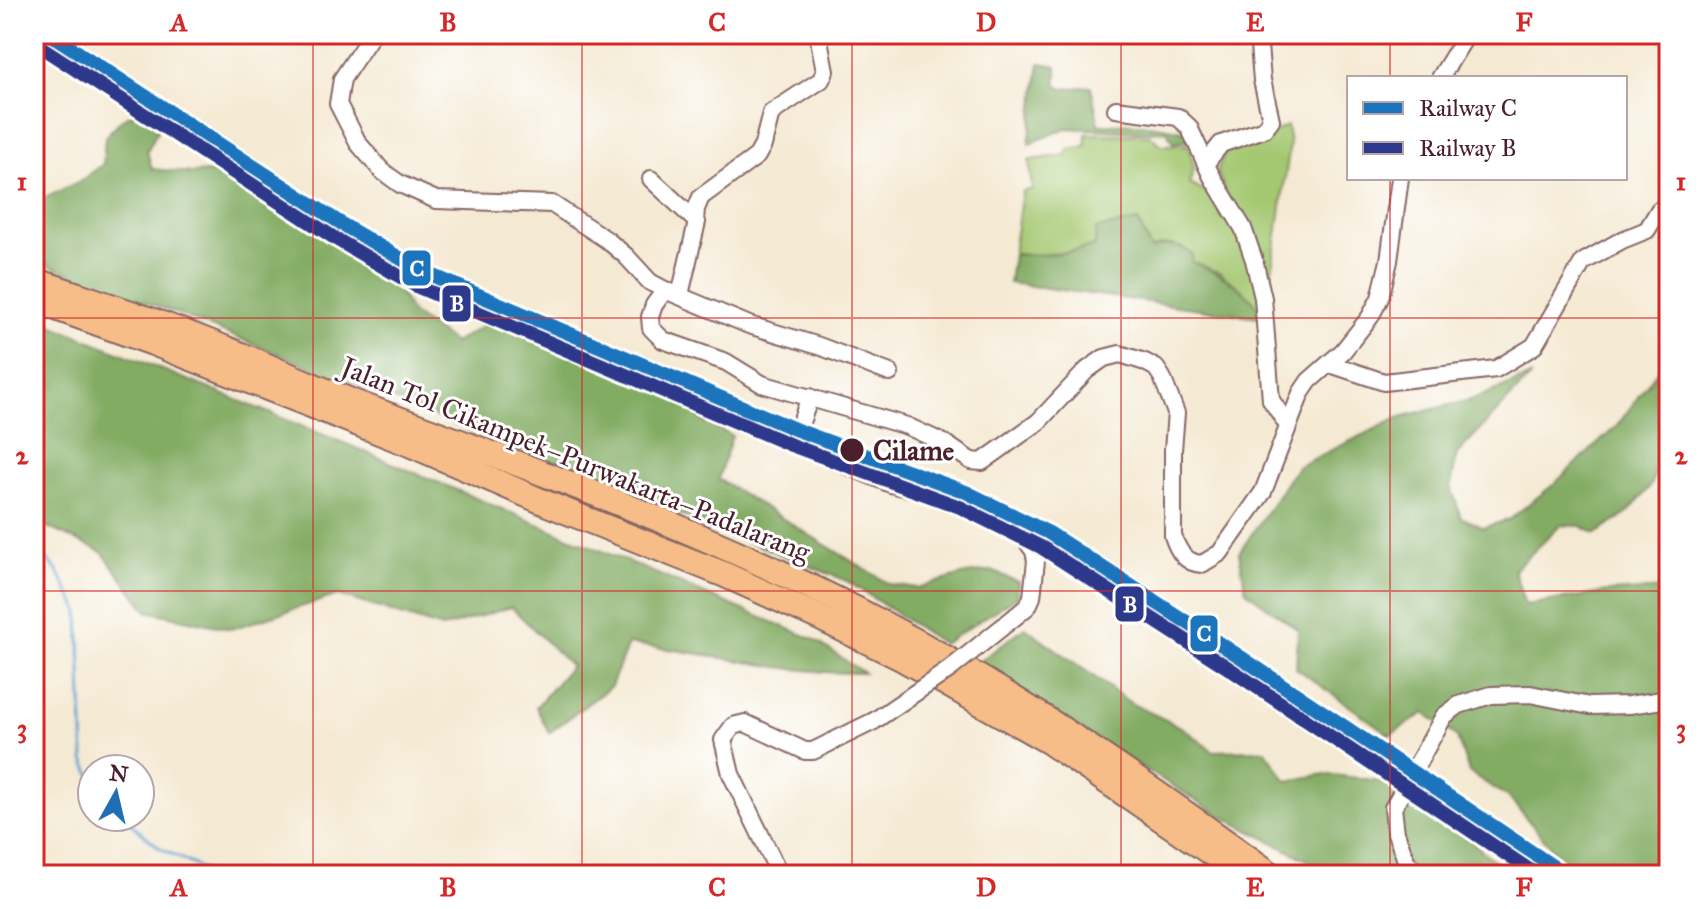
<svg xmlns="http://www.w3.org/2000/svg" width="1703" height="909" font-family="'IM FELL Great Primer',serif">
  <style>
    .green { fill: #a4c871; stroke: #77744e; stroke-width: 2 }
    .forest { fill: #83ac63; stroke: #666647; stroke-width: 2 }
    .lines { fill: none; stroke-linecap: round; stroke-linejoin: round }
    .stream { stroke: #62a1d4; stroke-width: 3 }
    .minor-casing { stroke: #866665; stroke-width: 20 }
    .highway-casing { stroke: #866665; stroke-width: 28 }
    .minor { stroke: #fff; stroke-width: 16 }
    .highway { stroke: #f7bd88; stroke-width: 24 }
    .minor-bridge-casing { stroke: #866665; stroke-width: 20; stroke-linecap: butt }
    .minor-bridge { stroke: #fff; stroke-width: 16 }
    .rail-1-casing { stroke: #fff; stroke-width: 20 }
    .rail-2-casing { stroke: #fff; stroke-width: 20 }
    .rail-1 { stroke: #1c75bc; stroke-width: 14 }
    .rail-2 { stroke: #2d398b; stroke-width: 14 }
    .grid { fill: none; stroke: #d62828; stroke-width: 2; stroke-opacity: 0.55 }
    .stop-dot { fill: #4a1f2b; stroke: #fff; stroke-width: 3 }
    .labels { text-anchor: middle; stroke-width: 6; stroke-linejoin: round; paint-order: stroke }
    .stop-label { font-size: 28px; font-weight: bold; fill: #4a1f2b; stroke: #fff; text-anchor: start }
    .street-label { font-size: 28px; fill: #4a1f2b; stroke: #fff }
    .line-badge { stroke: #fff; stroke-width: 3 }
    .badge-label { font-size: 22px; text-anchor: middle; font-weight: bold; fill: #fff }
    .neatline { fill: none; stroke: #d62828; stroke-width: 3 }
    .grid-label { font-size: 26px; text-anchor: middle; font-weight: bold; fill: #d62828 }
  </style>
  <rect width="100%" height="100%" fill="#fff"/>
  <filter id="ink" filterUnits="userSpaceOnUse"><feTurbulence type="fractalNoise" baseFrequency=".0125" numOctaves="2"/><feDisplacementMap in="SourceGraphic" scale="16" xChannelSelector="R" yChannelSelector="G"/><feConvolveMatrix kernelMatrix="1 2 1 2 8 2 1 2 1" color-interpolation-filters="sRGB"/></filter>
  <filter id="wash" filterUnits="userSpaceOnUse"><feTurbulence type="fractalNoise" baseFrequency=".006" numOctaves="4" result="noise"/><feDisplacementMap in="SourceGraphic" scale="32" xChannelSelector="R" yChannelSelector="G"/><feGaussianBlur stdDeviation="1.8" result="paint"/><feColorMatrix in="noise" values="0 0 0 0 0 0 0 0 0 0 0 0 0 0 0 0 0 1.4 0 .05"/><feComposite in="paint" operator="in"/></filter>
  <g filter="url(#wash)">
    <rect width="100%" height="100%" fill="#f4e9d2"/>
    <!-- green -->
    <path class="green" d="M1287,126l3,18 -25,174 -3,-8 -43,-38 -27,-10 -30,-17 -11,5 -13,-29c-14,8 -29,19 -44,25 -24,9 -56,11 -81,8l9,-62 10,-3 -3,-29 38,-5 1,-6 18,-3v-12l64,1 11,10h27l6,22 -5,17 23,11 10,23 12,-5 -17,-41 8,-21 12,-1z"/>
    <!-- forest -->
    <g class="forest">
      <path d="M1040,63l17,3v19l6,4 28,-3 8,39c29,-4 60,0 88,7l4,9 -18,2 -6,-12 -22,1 -79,-4 -37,16z"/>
      <polygon points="152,105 162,122 147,151 152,169 192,173 228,171 311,219 392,280 412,313 454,343 489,322 669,385 704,422 732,436 718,479 889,584 917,588 966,574 992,571 1018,582 1018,596 943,644 847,581 173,312 34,260 34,203 82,180 103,164 105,137 122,119"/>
      <path d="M1138,221l13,28c18,-7 26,-5 42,5l-1,8c29,11 58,28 73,56l-256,-35 4,-29c27,3 55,-1 82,-8l1,-17z"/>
      <path d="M34,318l317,128 462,193 51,34c-79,2 -158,-22 -236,-29l-17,42 -62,47 -13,-26 35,-41 -60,-59 -69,21 -104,-33 -107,34 -84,-18 -45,-59 -68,-31z"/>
      <polygon points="1669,354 1669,408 1652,484 1628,513 1596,534 1581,526 1561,525 1514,570 1525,605 1608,592 1669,589 1669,875 1588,875 1564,862 1509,798 1469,772 1457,737 1425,713 1390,735 1296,668 1298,630 1246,591 1239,553 1297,467 1400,417 1471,400 1531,376 1457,454 1451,487 1461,517 1483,528 1510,519 1553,485 1617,426"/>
      <polygon points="1025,627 1132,704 1183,728 1213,751 1265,750 1287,781 1325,774 1413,785 1452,825 1511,875 1333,875 1321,867 1223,817 975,665"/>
    </g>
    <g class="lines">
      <!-- stream -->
      <g class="stream">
        <polyline points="34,544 58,572 79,611 84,760 92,777"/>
        <polyline points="123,817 160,848 214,875"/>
      </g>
    </g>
  </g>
  <g filter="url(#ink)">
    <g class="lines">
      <!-- minor casing -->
      <g class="minor-casing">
        <g id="minor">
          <polyline points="372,34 342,79 338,104 358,143 382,171 400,184 436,200 552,204 607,240 626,256 650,282 665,290 749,325 819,346 890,373"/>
          <polyline points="1440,78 1467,34"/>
          <polyline points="1116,109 1178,117 1189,127 1211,175 1243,228 1254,260 1263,298 1271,400 1287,424"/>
          <polyline points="1206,163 1221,144 1264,129 1271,120 1262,80 1258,34"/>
          <polyline points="651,179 697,222 680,295"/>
          <polyline points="695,220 696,209 701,197 757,156 763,145 771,113 821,80 825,71 818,34"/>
          <path d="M665,290l-11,15 -4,12 1,11 12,12 63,22 36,22 145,42 39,18 25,17 11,1 56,-40 49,-52 17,-12 16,-4 25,8 11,6 6,9 14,36 -3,37v86c5,15 12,27 29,28l18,-11 43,-61 38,-99 8,-12 34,-30 27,-34 10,-19 9,-37 11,-83"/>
          <polyline points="1330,364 1384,382 1496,369 1534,346 1583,262 1622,240 1647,230 1659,210 1669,210"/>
          <polyline points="810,397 796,436 803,445 823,456 891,484 959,501 1017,528 1034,551 1036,561 1032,597 1028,606 1016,616"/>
          <polyline points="780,875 731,774 723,740 733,726 745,723 805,751 813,751 874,721"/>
          <polyline points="1423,875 1407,863 1396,833 1393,808 1444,716 1459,705 1491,695 1530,694 1590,706 1629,705 1669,699"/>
        </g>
      </g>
      <!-- highway casing -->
      <g class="highway-casing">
        <g id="highway">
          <path d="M34,280c52,18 106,35 157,55 59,22 115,49 173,71 177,66 357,131 524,220 135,71 260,160 384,249"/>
          <polyline points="34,300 153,343 407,443 548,504 723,574 818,617 903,659 1048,741 1243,875"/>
        </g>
      </g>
      <!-- minor -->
      <use href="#minor" class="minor"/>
      <!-- highway -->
      <use href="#highway" class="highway"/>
      <!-- minor-bridge casing -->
      <g class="minor-bridge-casing">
        <polyline id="minor-bridge" points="874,721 950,669 1016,616"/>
      </g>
      <!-- minor-bridge -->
      <use href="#minor-bridge" class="minor-bridge"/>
      <!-- rail-1 casing -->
      <g class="rail-1-casing">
        <polyline id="rail-1" points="50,34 345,226 422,271 797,430 966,492 1049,533 1239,656 1566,875"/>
      </g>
      <!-- rail-2 casing -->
      <g class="rail-2-casing">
        <polyline id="rail-2" points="41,47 336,239 416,286 791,445 960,507 1041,547 1230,669 1537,875"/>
      </g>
      <!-- rail-1 -->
      <use href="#rail-1" class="rail-1"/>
      <!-- rail-2 -->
      <use href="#rail-2" class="rail-2"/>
    </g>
  </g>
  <!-- grid -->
  <path class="grid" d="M313,34v841M582,34v841M852,34v841M1121,34v841M1390,34v44M1390,178v697M34,318h1635M34,591h1635"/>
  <!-- markers -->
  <circle class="stop-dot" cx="852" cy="450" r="13"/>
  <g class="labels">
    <!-- stop labels -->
    <g class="stop-label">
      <text x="873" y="460">Cilame</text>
    </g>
    <!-- street labels -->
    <g class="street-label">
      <text transform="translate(576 459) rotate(22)" y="10">Jalan Tol Cikampek–Purwakarta–Padalarang</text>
    </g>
  </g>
  <g class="line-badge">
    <rect x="401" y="249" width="31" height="38" rx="8" fill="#1c75bc"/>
    <rect x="441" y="284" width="31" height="39" rx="8" fill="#2d398b"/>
    <rect x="1114" y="585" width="31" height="38" rx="8" fill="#2d398b"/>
    <rect x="1189" y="614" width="30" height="39" rx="8" fill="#1c75bc"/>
  </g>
  <g class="badge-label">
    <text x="417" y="276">C</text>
    <text x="457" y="311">B</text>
    <text x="1130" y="612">B</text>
    <text x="1204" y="641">C</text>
  </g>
  <!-- margin -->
  <rect width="1703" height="909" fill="none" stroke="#fff" stroke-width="88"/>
  <!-- legend -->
  <rect x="1347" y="76" width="280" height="104" fill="#ffffff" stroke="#b7a5aa" stroke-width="2"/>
  <rect x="1363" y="102" width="40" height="12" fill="#1c75bc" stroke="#b7a5aa" stroke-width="2"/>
  <text x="1419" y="116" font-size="24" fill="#4a1f2b">Railway C</text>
  <rect x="1363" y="142" width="40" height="12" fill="#2d398b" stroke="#b7a5aa" stroke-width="2"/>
  <text x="1419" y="156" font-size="24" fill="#4a1f2b">Railway B</text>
  <!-- north arrow -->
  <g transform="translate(116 793) rotate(8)"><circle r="38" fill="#ffffff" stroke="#b7a5aa" stroke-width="2"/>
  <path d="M0-6L14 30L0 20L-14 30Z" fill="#1f6fb2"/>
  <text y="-12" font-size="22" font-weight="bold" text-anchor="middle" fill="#4a1f2b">N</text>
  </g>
  <rect x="44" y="44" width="1615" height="821" class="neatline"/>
  <g class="grid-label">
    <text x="179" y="31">A</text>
    <text x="448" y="31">B</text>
    <text x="717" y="31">C</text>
    <text x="986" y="31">D</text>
    <text x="1255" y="31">E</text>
    <text x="1524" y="31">F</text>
    <text x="22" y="190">1</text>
    <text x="1681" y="190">1</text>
    <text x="22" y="464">2</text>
    <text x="1681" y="464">2</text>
    <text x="22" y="737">3</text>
    <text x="1681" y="737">3</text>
    <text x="179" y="896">A</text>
    <text x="448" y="896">B</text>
    <text x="717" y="896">C</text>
    <text x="986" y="896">D</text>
    <text x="1255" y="896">E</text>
    <text x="1524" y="896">F</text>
  </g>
</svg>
